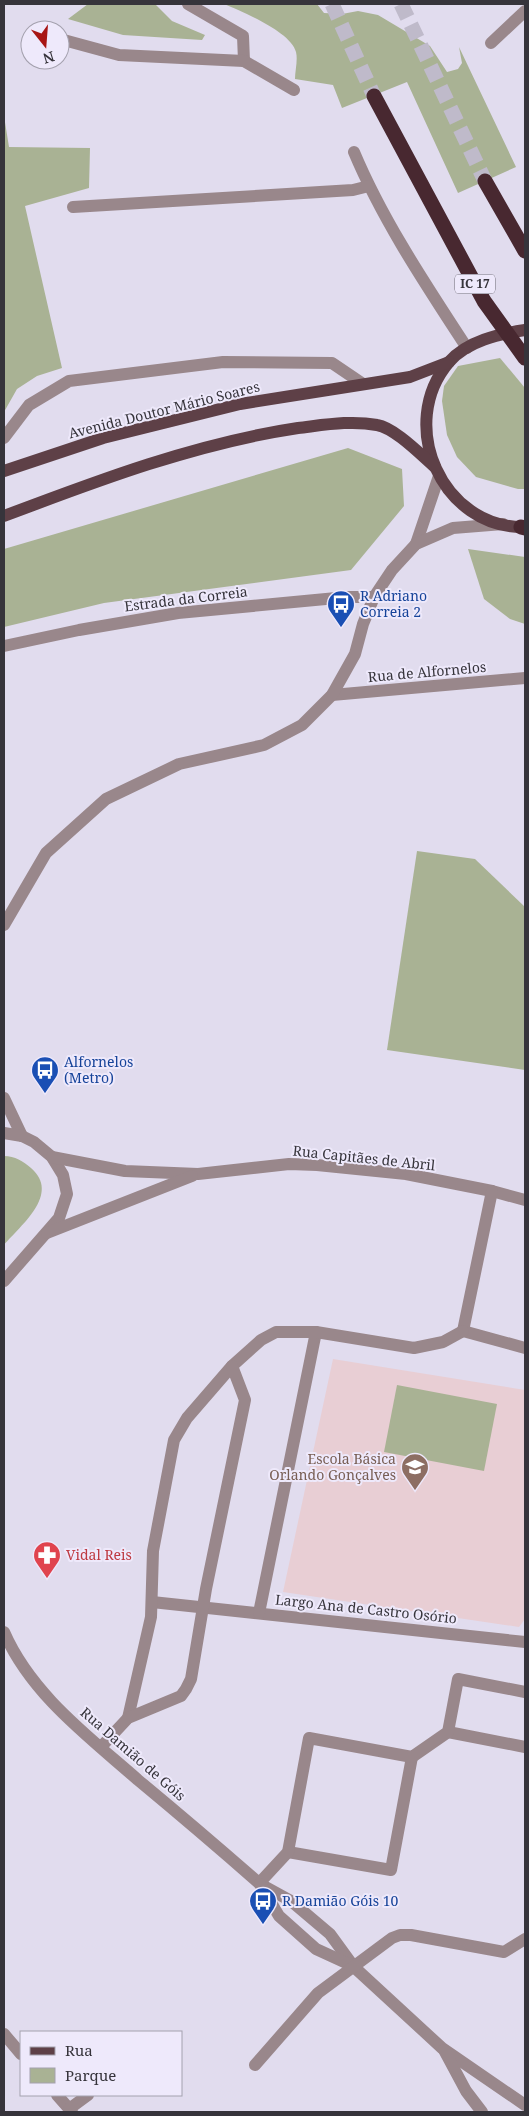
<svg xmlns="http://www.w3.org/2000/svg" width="529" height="2116" font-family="'Noto Serif',serif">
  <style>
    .education { fill: #e8ced4 }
    .green { fill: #a9b294 }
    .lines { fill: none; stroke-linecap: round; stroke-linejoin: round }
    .highway-tunnel { stroke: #bfbaca; stroke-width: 15; stroke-dasharray: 15 8; stroke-linecap: butt }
    .minor { stroke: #99878b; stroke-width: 12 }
    .major { stroke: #5e4047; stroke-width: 12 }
    .highway { stroke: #482830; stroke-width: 15 }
    .labels { text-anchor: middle; stroke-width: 4; stroke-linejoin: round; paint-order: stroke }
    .shield { fill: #eee9fb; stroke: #6d6a75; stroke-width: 1 }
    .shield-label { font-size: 12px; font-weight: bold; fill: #36343b }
    .street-label { font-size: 14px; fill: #36343b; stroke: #eee9fb }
    .transit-label { font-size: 14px; fill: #164399; stroke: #eee9fb; text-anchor: start }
    .education-label { font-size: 14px; fill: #785e54; stroke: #eee9fb; text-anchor: end }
    .health-label { font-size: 14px; fill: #be3a42; stroke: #eee9fb; text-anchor: start }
  </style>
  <rect width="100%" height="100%" fill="#e1dcee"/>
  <!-- education -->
  <polygon class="education" points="333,1359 525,1390 525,1619 519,1627 283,1592"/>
  <!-- green -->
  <g class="green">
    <polygon points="88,4 155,4 172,21 205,35 202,40 123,35 68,19"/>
    <path d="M224,4h93l7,9 18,1 16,-3 20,4 52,31 17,26 11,-3 4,-6 -3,-16 57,120 -58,26 -51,-111 -65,26 -9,-23 -38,-6c0,-8 3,-19 1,-27 -5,-20 -53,-40 -72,-48z"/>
    <polygon points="4,116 9,147 90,148 89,188 25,206 62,368 37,376 17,389 4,412"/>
    <polygon points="500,358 525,388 525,489 518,489 476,477 457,457 447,435 442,401 444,386 458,366"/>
    <polygon points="348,448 402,469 404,506 351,570 104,603 4,627 4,549"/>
    <polygon points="468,549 525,557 525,624 510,619 484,599"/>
    <polygon points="417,851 475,859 525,907 525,1070 387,1050"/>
    <path d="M4,1156c11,0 19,5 27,12 30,26 -10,57 -27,77z"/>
    <polygon points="397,1385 497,1404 484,1471 384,1452"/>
  </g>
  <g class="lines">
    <!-- highway-tunnel -->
    <g class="highway-tunnel">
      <polyline points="332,4 374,96"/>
      <polyline points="401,4 485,181"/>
    </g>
    <!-- minor -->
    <g class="minor">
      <polyline points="188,4 243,36 244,61"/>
      <polyline points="60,39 119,55 244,61 294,90"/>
      <polyline points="491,43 525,11"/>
      <path d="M354,152c29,69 72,133 113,196"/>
      <polyline points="73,207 353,190 369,186"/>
      <polyline points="4,438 29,405 69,381 223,362 332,363 363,384"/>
      <polyline points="416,544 439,476"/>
      <polyline points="4,646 79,630 178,613 347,597 374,597"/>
      <polyline points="332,695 525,678"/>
      <polyline points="4,925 46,853 106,799 179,764 264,745 302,725 332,695 355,654 363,624 374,597 392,570 416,544 453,528 503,524"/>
      <polyline points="4,1098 22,1136"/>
      <polyline points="4,1133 22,1136 34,1142 52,1157 63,1175 67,1194 59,1218 4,1281"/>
      <polyline points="52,1157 125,1171 198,1174 289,1164 317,1165 406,1174 492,1191 525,1200"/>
      <polyline points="492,1191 463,1331 525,1348"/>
      <polyline points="47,1233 192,1176"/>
      <polyline points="152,1602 525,1642"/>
      <polyline points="259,1613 316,1332"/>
      <path d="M4,1632c27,62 84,104 134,148 41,34 82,69 122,104l31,17 39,33 24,33 88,81 83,57"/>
      <polyline points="128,1718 151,1617 153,1551 174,1440 187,1418 232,1366 261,1340 276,1332 316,1332 414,1348 443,1342 463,1331"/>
      <polyline points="448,1732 525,1747"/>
      <polyline points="101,1747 128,1718 181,1696 186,1689 191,1679 206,1589 245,1400 232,1366"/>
      <polyline points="288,1852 391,1870 412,1757"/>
      <polyline points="260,1884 263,1879 288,1852 309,1738 412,1757 448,1732 458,1679 525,1692"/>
      <polyline points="260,1884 279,1916 316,1949 353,1966"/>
      <polyline points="4,2034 21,2054"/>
      <polyline points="444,2050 466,2091 482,2112"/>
      <polyline points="255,2065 318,1993 392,1938 400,1935 411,1935 504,1952 525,1939"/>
      <polyline points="57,2095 72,2112"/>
      <polyline points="69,2109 88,2095"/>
    </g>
    <!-- major -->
    <g class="major">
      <path d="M525,330c-26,4 -58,11 -76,32 -53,62 -7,167 76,165"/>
      <polyline points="4,471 103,438 240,404 410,377 449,362"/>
      <path d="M4,516c95,-36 193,-73 294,-88 26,-3 53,-8 79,-3 18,3 44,30 58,42"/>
    </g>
    <!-- highway -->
    <g class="highway">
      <polyline points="374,96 484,301 525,358"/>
      <polyline points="485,181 525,251"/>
      <polyline points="521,527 525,528"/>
    </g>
  </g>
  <!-- icons -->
  <defs>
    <g id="bus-pin" transform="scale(1.4375)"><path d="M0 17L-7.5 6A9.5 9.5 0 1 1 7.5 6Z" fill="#1a4fb4" stroke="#eee9fb"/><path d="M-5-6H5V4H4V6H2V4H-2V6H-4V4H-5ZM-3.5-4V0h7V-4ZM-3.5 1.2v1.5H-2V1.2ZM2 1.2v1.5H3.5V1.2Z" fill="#fff"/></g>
    <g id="school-pin" transform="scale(1.4375)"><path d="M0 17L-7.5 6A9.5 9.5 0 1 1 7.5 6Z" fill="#8d6e63" stroke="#eee9fb"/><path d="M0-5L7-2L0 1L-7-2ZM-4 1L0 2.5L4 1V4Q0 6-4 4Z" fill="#fff"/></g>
    <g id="pharmacy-pin" transform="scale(1.4375)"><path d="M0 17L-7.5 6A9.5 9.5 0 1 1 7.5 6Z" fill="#e0444e" stroke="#eee9fb"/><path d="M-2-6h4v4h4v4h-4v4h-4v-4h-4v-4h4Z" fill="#fff"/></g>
  </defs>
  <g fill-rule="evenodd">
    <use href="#bus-pin" x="341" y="604"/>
    <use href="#bus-pin" x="45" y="1070"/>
    <use href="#school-pin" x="415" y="1467"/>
    <use href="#pharmacy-pin" x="47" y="1555"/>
    <use href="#bus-pin" x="263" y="1901"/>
  </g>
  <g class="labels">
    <!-- shield labels -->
    <rect class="shield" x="455" y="274.5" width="40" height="19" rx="4"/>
    <g class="shield-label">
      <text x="475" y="288">IC 17</text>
    </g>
    <!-- street labels -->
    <g class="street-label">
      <text transform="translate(164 410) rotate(-14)" y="5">Avenida Doutor Mário Soares</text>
      <text transform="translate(186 599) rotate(-7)" y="5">Estrada da Correia</text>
      <text transform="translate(427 672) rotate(-5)" y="5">Rua de Alfornelos</text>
      <text transform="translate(364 1158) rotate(6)" y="5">Rua Capitães de Abril</text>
      <text transform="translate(366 1609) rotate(6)" y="5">Largo Ana de Castro Osório</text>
      <text transform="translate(133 1754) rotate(41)" y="5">Rua Damião de Góis</text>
    </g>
    <!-- transit labels -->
    <g class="transit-label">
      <text x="360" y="601">R Adriano<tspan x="360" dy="16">Correia 2</tspan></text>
      <text x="64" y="1067">Alfornelos<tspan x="64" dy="16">(Metro)</tspan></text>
      <text x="282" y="1906">R Damião Góis 10</text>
    </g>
    <!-- education labels -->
    <g class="education-label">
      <text x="396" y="1464">Escola Básica<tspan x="396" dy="16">Orlando Gonçalves</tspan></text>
    </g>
    <!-- health labels -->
    <g class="health-label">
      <text x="66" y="1560">Vidal Reis</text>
    </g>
  </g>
  <!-- border -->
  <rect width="529" height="2116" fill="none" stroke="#36343b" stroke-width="10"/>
  <!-- legend -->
  <rect x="20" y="2031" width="162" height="65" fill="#eee9fb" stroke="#a4a1ae"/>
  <rect x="30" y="2047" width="25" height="8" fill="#5e4047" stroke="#a4a1ae"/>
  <text x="65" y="2056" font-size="15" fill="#36343b">Rua</text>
  <rect x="30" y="2068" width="25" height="15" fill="#a9b294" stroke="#a4a1ae"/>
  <text x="65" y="2081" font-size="15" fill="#36343b">Parque</text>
  <!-- north arrow -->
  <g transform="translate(45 45) rotate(163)"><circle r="24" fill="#eee9fb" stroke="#a4a1ae"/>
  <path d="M0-4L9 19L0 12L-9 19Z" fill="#a81514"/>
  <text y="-8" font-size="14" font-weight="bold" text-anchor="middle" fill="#36343b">N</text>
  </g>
</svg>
